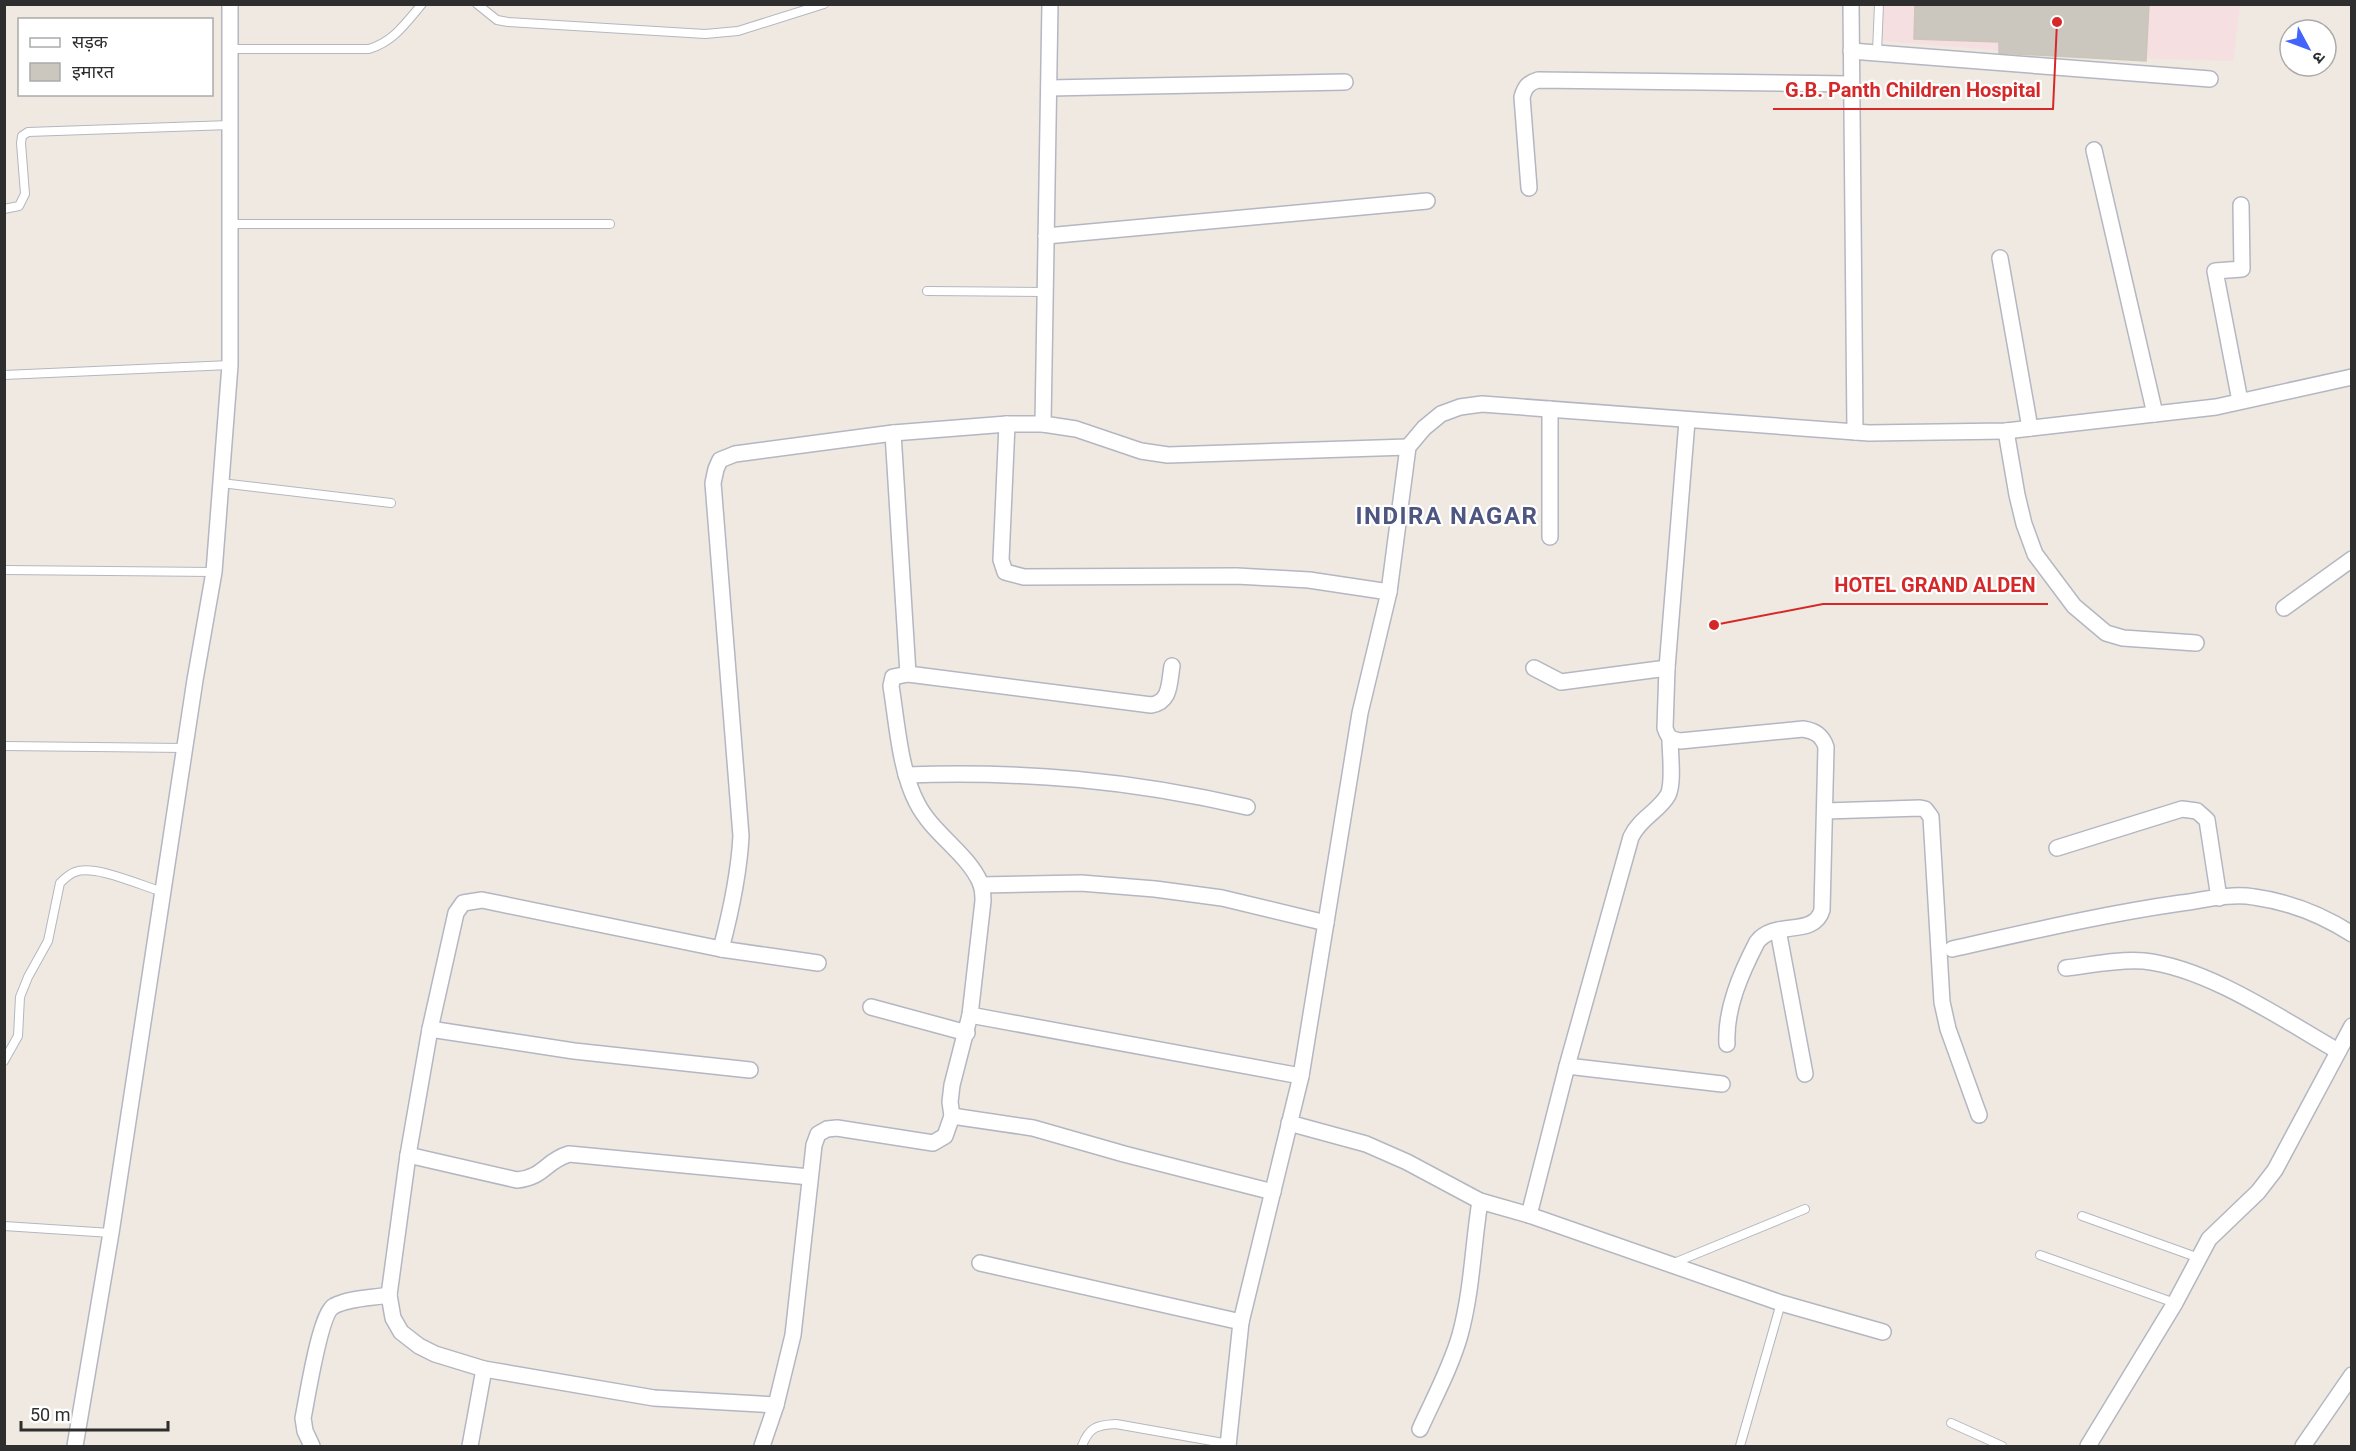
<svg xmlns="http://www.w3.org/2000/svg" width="2356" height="1451" font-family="Roboto,'Noto Sans Devanagari',sans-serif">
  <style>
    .medical { fill: #f5dfe0 }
    .building { fill: #cbc7bf; stroke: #cbc5ba; stroke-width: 1.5 }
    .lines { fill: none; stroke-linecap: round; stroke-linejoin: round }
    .lane-casing { stroke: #b4b7c1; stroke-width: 10 }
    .street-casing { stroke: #b4b7c1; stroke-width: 18 }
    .lane { stroke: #fff; stroke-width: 8 }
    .street { stroke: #fff; stroke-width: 15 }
    .labels { text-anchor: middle; stroke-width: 4.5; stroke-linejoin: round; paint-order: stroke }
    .district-label { font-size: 24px; font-weight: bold; letter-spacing: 1.5px; fill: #4d5680; stroke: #fff }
    .leader { fill: none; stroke: #d62828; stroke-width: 2 }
    .callout-dot { fill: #d62828; stroke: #fff; stroke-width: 2 }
    .callout-label { font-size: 20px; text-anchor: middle; font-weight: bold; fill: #d62828; stroke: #fff; stroke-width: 4.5; stroke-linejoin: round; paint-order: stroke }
  </style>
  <rect width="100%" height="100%" fill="#efe9e1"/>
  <!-- medical -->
  <polygon class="medical" points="1877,5 2240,5 2233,61 2063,56 1873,40"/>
  <!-- building -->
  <polygon class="building" points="1915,4 2149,4 2146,61 1999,53 1999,42 1914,39"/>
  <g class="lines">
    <!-- lane casing -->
    <g class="lane-casing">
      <g id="lane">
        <polyline points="477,4 497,20 508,22 705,34 738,31 824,4"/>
        <path d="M230,49h139c25,-8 36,-25 53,-45"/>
        <polyline points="1877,52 1879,4"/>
        <polyline points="4,209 19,206 25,194 21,143 22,136 28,132 230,125"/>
        <polyline points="230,224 610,224"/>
        <polyline points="927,291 1045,292"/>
        <polyline points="4,375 230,365"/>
        <polyline points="221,483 391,503"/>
        <polyline points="4,570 214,572"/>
        <polyline points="4,746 184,748"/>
        <path d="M4,1061l14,-25 2,-39 8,-20 20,-36 12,-58c4,-4 9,-9 15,-11 20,-8 67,14 88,20"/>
        <polyline points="2082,1216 2199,1258"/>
        <polyline points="4,1226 111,1233"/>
        <polyline points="2040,1255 2175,1303"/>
        <polyline points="1674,1263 1805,1209"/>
        <polyline points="1951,1423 2002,1446"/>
        <path d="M1082,1446c7,-19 15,-21 34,-22l113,20"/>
        <polyline points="1740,1446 1781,1303"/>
      </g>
    </g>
    <!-- street casing -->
    <g class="street-casing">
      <g id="street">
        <polyline points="1851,4 1855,432"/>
        <polyline points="1851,51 2210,79"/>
        <polyline points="1049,88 1345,82"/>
        <polyline points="2094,150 2155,414"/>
        <path d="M1529,188l-7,-91c3,-10 6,-14 16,-17l312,4"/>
        <polyline points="1046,236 1427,201"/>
        <polyline points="2000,258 2030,428"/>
        <polyline points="2240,401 2215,271 2242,269 2241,205"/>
        <polyline points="1550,409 1550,537"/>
        <path d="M1687,421l-20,247 -2,60c3,9 5,11 15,13l123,-12c12,2 19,6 23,18l-4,163c-8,28 -48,9 -65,32 -16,31 -32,67 -30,102"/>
        <polyline points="1007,424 1001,560 1005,572 1024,577 1237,576 1309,580 1389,592"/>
        <polyline points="1043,424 1050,4"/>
        <polyline points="2006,431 2017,495 2024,524 2035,554 2074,606 2106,633 2123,638 2196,643"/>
        <polyline points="2284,608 2352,559"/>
        <polyline points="1534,668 1561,682 1667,668"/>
        <path d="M908,674l243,31c20,-3 18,-22 21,-39"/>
        <path d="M906,775c120,-4 224,5 341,32"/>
        <polyline points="1825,811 1920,808 1925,809 1931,817 1942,1002 1948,1029 1979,1115"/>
        <polyline points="2057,848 2182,809 2197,811 2207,820 2219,898"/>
        <polyline points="981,885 1081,883 1155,889 1222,898 1326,923"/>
        <polyline points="1778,930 1805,1074"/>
        <path d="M721,949c10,-38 18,-74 20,-113l-28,-353 3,-14 4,-9 15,-6 158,-21 114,-9h36l33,5 65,22 27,4 240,-8"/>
        <path d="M1952,949c76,-17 152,-35 229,-46 23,-3 50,-10 73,-6 36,5 67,17 98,37"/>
        <path d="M2066,968c25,-3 52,-9 78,-7 64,7 138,58 194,90"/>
        <polyline points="871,1007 967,1033"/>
        <polyline points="970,1015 1301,1076"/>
        <polyline points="430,1029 574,1051 750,1070"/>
        <polyline points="1567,1066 1722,1084"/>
        <polyline points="952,1116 1033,1128 1124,1154 1273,1192"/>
        <polyline points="1289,1123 1366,1144 1407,1162 1480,1201 1529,1215 1781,1303 1883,1332"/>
        <path d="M408,1155l109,25c28,-3 28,-19 52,-26l241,23"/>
        <path d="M1529,1215l38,-149 64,-229c9,-19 28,-26 37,-42 6,-12 2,-42 2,-56"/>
        <polyline points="980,1263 1241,1322"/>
        <polyline points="776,1405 654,1398 484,1369 435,1354 419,1346 401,1332 393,1318 389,1295 408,1155 430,1029 456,913 463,903 482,900 721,949 818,963"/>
        <path d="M1420,1429c14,-31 31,-62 40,-94 12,-44 13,-90 20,-134"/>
        <polyline points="75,1446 111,1233 195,680 214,572 230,365 230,4"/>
        <path d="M312,1446l-7,-15 -2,-13c4,-19 17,-105 31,-112 15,-8 38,-8 55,-11"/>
        <polyline points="470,1446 484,1369"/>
        <path d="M762,1446l14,-41 17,-70 21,-190 4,-11 9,-5 10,-1 96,15 12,-7 7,-20 -2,-14 2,-17 18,-70 13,-114c0,-6 0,-13 -3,-19 -13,-29 -48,-49 -63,-79 -17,-32 -20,-80 -26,-117l2,-9 15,-3 -15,-241"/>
        <polyline points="1228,1446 1241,1322 1301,1076 1360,713 1389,592 1408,447 1424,428 1441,414 1460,407 1482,404 1869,433 2006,431 2216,407 2352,377"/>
        <polyline points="2088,1446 2175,1303 2209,1239 2258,1192 2275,1170 2352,1026"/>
        <polyline points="2303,1446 2352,1375"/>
      </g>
    </g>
    <!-- lane -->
    <use href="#lane" class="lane"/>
    <!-- street -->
    <use href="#street" class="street"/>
  </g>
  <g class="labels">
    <!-- district labels -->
    <g class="district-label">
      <text x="1447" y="524">INDIRA NAGAR</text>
    </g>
  </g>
  <!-- callouts -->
  <path class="leader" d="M2057 22L2053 109H1773M1714 625L1823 604H2048"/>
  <g class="callout-dot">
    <circle cx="2057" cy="22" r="6"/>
    <circle cx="1714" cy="625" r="6"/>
  </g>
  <g class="callout-label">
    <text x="1913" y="97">G.B. Panth Children Hospital</text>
    <text x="1935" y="592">HOTEL GRAND ALDEN</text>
  </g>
  <!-- border -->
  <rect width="2356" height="1451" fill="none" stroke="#2e2e2e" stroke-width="12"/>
  <!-- legend -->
  <rect x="18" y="18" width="195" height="78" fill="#ffffff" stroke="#ababab" stroke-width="1.5"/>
  <rect x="30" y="38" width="30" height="9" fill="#ffffff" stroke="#ababab" stroke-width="1.5"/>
  <text x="72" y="48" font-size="18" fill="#2e2e2e">सड़क</text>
  <rect x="30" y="63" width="30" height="18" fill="#cbc7bf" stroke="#ababab" stroke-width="1.5"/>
  <text x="72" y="78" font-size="18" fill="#2e2e2e">इमारत</text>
  <!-- north arrow -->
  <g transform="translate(2308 48) rotate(131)"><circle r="28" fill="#ffffff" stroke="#ababab" stroke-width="1.5"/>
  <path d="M0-4.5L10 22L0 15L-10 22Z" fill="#4264fb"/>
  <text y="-9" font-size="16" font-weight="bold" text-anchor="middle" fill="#2e2e2e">उ</text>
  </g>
  <!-- scale -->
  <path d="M21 1421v9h147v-9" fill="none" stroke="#2e2e2e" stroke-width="3"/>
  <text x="30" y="1421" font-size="18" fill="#2e2e2e" stroke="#ffffff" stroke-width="4.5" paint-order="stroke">50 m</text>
</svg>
